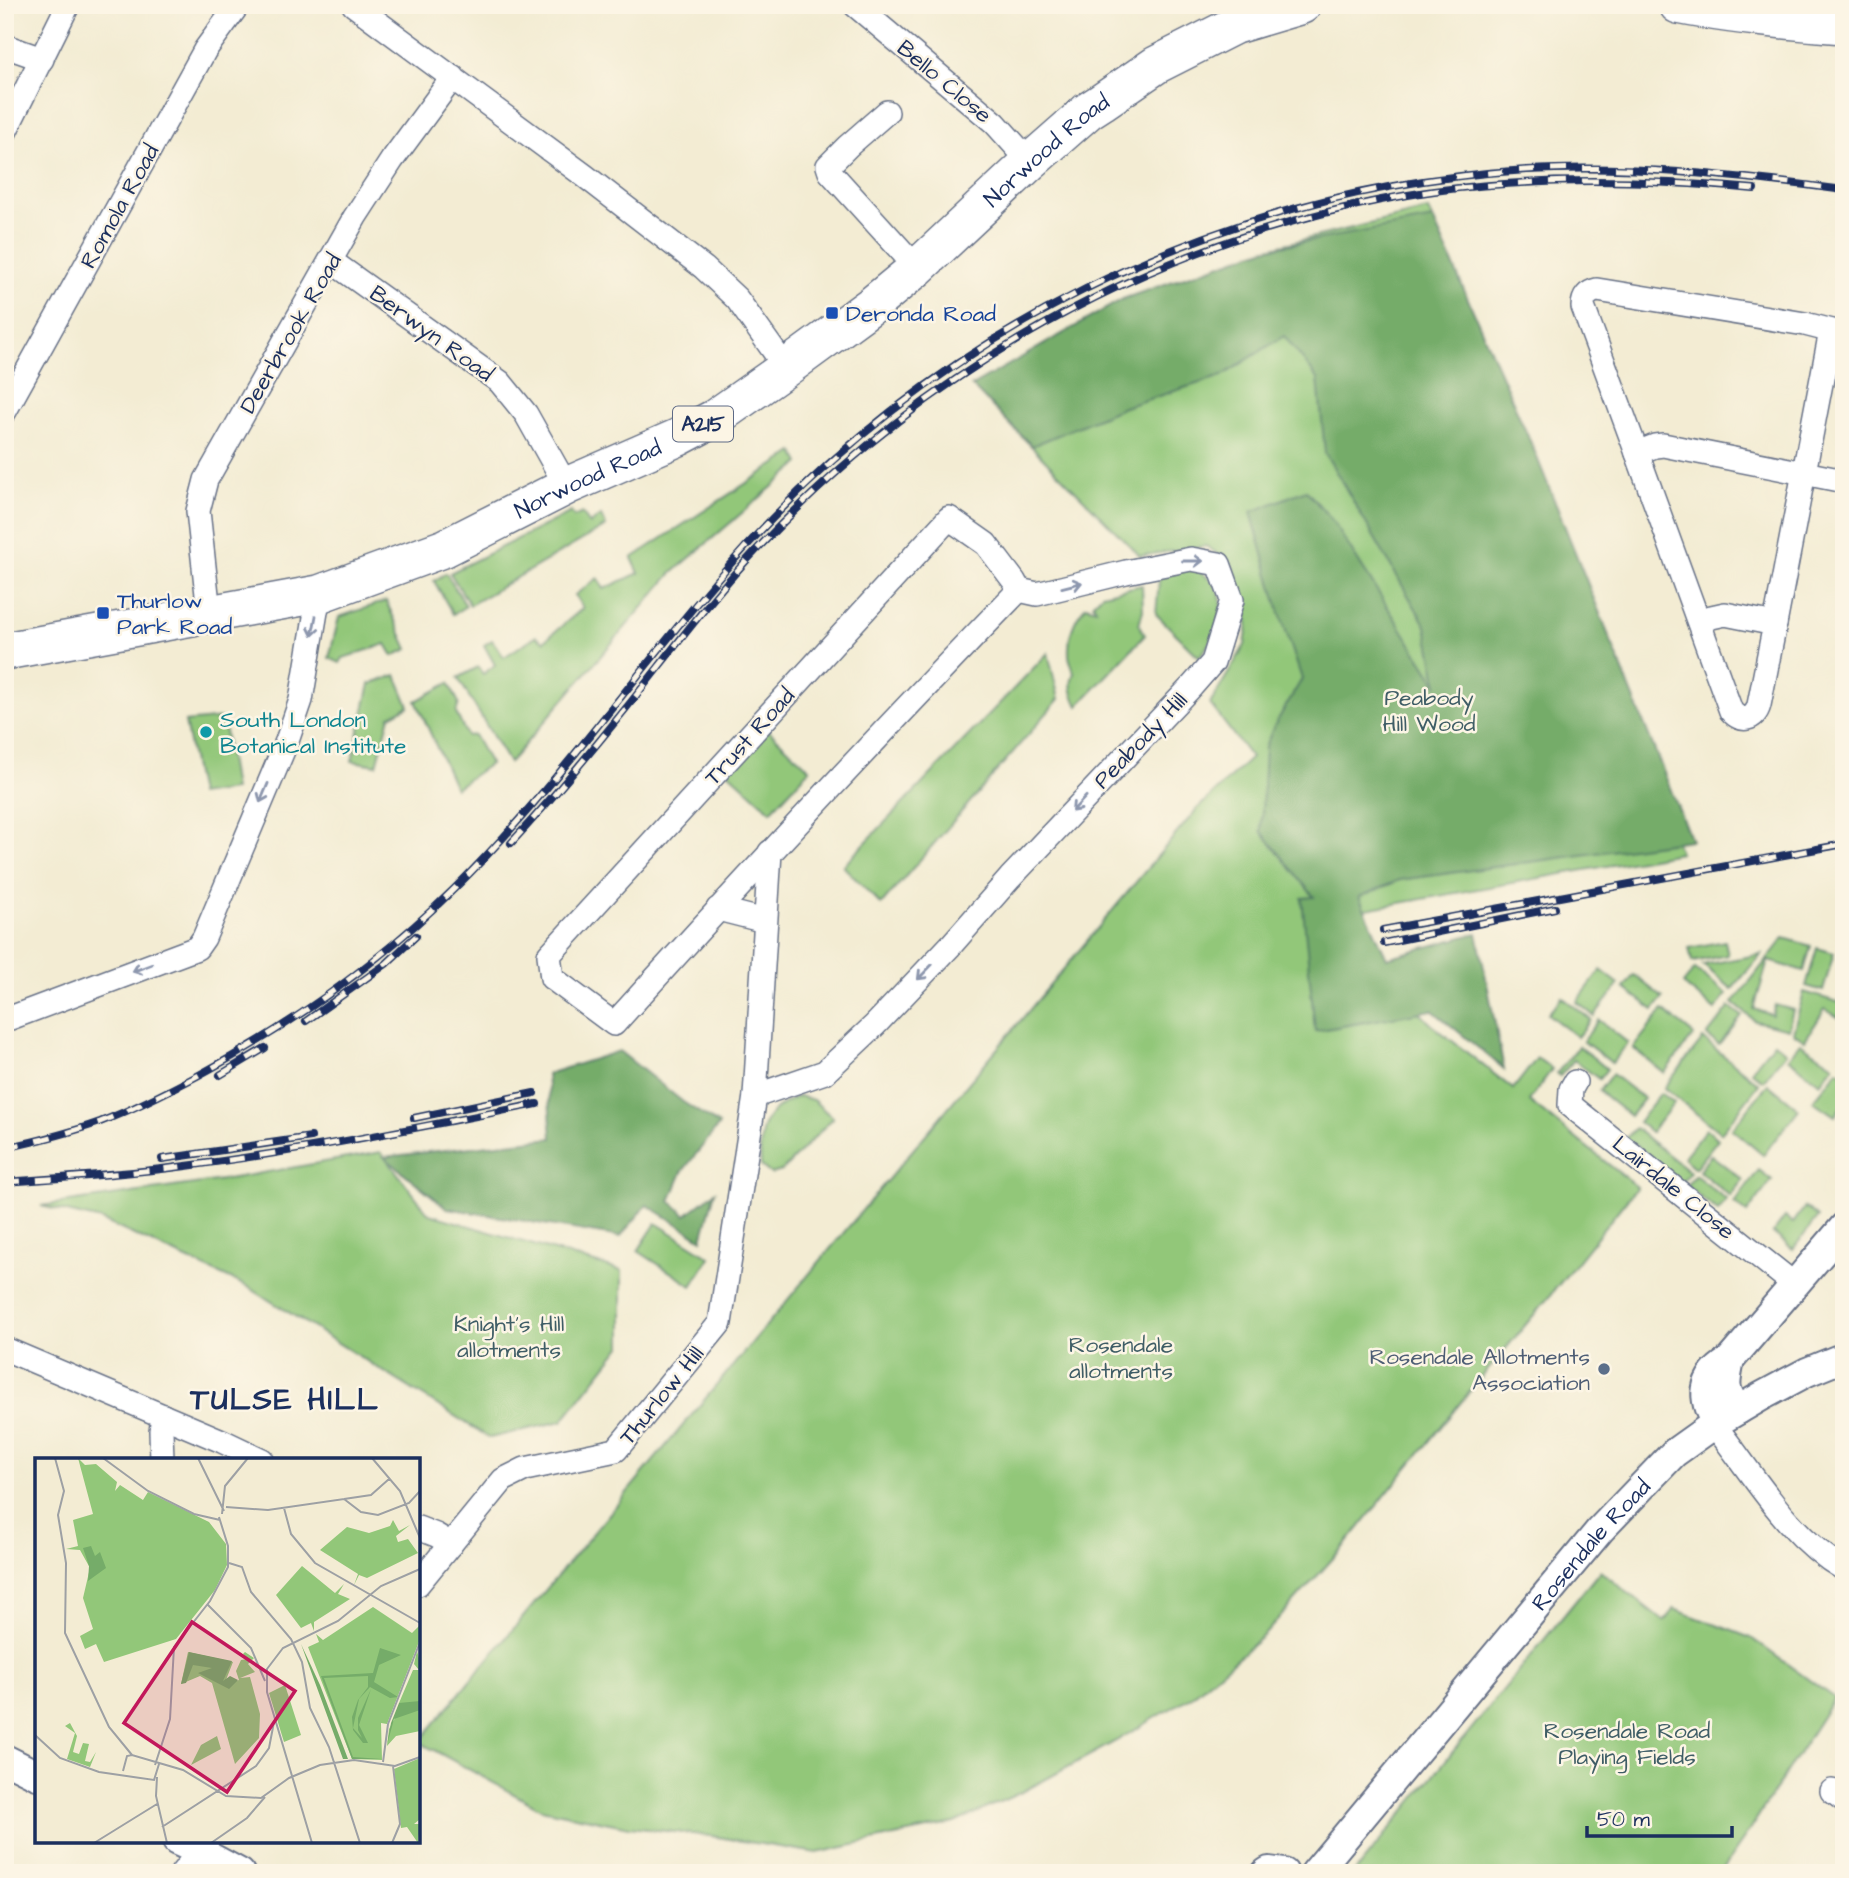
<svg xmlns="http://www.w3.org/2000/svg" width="1849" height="1878" font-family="'Architects Daughter',sans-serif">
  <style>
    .green { fill: #92c779; stroke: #567b6c; stroke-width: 2 }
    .forest { fill: #75ac69; stroke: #486e64; stroke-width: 2 }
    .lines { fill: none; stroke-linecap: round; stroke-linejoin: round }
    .minor-casing { stroke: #677187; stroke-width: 26 }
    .tertiary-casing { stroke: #677187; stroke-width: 32 }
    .primary-casing { stroke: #677187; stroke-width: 40 }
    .minor { stroke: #fff; stroke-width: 23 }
    .tertiary { stroke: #fff; stroke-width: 28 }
    .primary { stroke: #fff; stroke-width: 37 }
    .rail-casing { stroke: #1b2f5e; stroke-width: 8 }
    .rail { stroke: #fcf5e5; stroke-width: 5; stroke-dasharray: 16; stroke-linecap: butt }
    .oneway { stroke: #8d97ae }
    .transit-dot { fill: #1a4fb4; stroke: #fcf5e5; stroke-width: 2.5 }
    .culture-dot { fill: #0f9aa8; stroke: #fcf5e5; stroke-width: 2.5 }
    .service-dot { fill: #5c6f8a; stroke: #fcf5e5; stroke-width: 2.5 }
    .labels { text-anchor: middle; stroke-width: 5; stroke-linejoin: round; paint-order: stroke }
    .shield { fill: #fcf5e5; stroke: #5e6a86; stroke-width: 2 }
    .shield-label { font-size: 21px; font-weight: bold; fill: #1b2f5e }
    .street-label { font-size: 23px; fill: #1b2f5e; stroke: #fcf5e5 }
    .transit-label { font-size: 23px; fill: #164399; stroke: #fcf5e5; text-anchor: start }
    .park-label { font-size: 23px; fill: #3f5d66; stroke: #fcf5e5 }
    .culture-label { font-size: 23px; fill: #0d838f; stroke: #fcf5e5; text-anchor: start }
    .service-label { font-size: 23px; fill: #4e5e75; stroke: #fcf5e5; text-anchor: end }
    .district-label { font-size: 30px; font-weight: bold; letter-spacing: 2px; fill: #1b2f5e; stroke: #fcf5e5 }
    .inset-road { fill: none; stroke: #9da0a4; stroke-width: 2 }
    .view { fill: #c2185b; fill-opacity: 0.15; stroke: #c2185b; stroke-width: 3.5 }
    .inset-edge { fill: none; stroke: #1b2f5e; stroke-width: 3.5 }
  </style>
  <rect width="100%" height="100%" fill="#fcf5e5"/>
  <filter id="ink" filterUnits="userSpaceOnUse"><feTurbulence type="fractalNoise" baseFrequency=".0143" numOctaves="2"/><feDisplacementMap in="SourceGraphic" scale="14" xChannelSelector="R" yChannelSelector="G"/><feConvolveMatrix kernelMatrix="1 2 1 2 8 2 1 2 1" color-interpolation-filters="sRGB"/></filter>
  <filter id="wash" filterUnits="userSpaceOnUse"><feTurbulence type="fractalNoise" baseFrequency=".00686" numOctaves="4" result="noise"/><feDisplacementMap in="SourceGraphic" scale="28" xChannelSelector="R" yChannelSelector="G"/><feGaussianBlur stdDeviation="1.57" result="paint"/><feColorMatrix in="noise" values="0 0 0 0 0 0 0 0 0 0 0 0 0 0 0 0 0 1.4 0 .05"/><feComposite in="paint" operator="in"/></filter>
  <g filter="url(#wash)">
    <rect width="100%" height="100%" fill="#f3ecd3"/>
    <!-- green -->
    <g class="green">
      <polygon points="1428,210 1452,262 1680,853 1316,918 1389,981 1431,1024 1513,1089 1537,1058 1552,1069 1529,1101 1637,1187 1548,1298 1461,1402 1345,1545 1265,1634 1192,1696 1118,1740 1026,1790 954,1823 817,1853 711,1836 629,1827 541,1809 419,1742 1197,809 1251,758 1210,704 1245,645 1248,623 1237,578 1231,563 1206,546 1140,556 972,386 1123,299 1264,249"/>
      <polygon points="794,452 800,463 671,574 509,763 458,678 478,667 483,674 495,665 484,645 492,640 504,657 536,636 544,641 583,608 575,595 598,578 604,589 639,573 632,558"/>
      <polygon points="571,512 574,517 582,513 590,524 601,516 606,526 470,605 450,573"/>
      <path d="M1193,567c7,5 17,11 22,18 15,20 -1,56 -16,72l-43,-43 3,-34 6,-4z"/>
      <polygon points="446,573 466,606 453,614 434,581"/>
      <path d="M1142,585l1,25 -4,15 6,10 -67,71c-5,-10 -10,-21 -4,-32 -1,-7 -4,-12 -5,-18 -1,-18 4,-37 17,-50l10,3 -3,-6 9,-9z"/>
      <polygon points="386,601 408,649 393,656 386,644 343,658 340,663 329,658 339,617"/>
      <polygon points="1048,653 1059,699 881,905 843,866"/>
      <polygon points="396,675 409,706 390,716 377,765 352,761 370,684"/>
      <polygon points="449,683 459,703 456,713 467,736 474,735 490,764 455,788 416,701"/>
      <polygon points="223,718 234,790 199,795 185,722"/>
      <polygon points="768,730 810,769 771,811 727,771"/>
      <polygon points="1784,938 1811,946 1804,971 1768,961 1754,1009 1772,1015 1775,1005 1793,1010 1788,1029 1755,1021 1733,1003"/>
      <polygon points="1725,941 1728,955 1692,962 1689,948"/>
      <polygon points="1817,948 1834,953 1823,991 1806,986"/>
      <polygon points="1762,954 1732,989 1703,965"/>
      <polygon points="1695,969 1727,994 1715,1010 1683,984"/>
      <polygon points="1601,970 1619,984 1594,1016 1577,1002"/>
      <polygon points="1634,975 1663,998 1654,1010 1624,988"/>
      <polygon points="1804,992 1844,1004 1844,1021 1825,1009 1805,1040 1793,1032"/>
      <polygon points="1562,997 1591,1020 1577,1037 1548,1014"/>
      <polygon points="1730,1007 1742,1016 1719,1045 1707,1036"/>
      <polygon points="1663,1010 1694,1035 1664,1073 1633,1048"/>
      <polygon points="1599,1020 1628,1043 1612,1063 1583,1041"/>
      <polygon points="1703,1039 1759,1084 1721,1133 1664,1088"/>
      <polygon points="1774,1042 1786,1052 1763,1081 1751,1071"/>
      <polygon points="1800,1043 1834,1065 1820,1083 1788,1058"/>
      <polygon points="1579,1046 1607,1069 1599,1079 1574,1060 1560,1076 1557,1073"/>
      <polygon points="1838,1070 1844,1074 1844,1102 1835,1116 1813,1101"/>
      <polygon points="1612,1074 1644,1099 1630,1116 1599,1091"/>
      <polygon points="1768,1084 1799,1109 1763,1155 1732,1129"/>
      <polygon points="1661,1093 1674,1103 1651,1132 1638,1122"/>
      <path d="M799,1096l14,4 20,18 -51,53 -11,3 -10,-8c-3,-37 1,-55 38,-70z"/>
      <polygon points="1635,1128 1690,1172 1682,1183 1626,1138"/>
      <polygon points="1706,1129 1718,1139 1695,1168 1683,1158"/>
      <polygon points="381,1152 429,1214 622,1271 622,1345 562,1421 490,1438 248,1287 101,1220 41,1206 222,1180"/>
      <polygon points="1711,1155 1743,1180 1730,1196 1699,1171"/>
      <polygon points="1759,1170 1772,1180 1747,1213 1734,1203"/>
      <polygon points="1695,1175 1727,1200 1718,1211 1686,1186"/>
      <polygon points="1805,1207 1818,1217 1793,1249 1773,1233 1785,1217 1793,1223"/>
      <polygon points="656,1223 710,1257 692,1286 638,1251"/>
      <polygon points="1600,1571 1664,1621 1674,1609 1751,1638 1834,1698 1745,1837 1720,1873 1354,1873"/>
    </g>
    <!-- forest -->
    <g class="forest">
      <polygon points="1433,219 1534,450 1691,840 1400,880 1359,897 1387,958 1477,933 1504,1069 1432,1010 1315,1031 1302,898 1314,897 1261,831 1265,747 1273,728 1302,679 1279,610 1251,512 1306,490 1332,520 1438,686 1426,626 1325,453 1318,379 1284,336 1222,376 1124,407 1032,446 972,386 1123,299 1264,249"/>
      <polygon points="619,1051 683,1102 719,1125 682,1172 670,1201 686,1215 715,1192 702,1239 647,1205 620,1237 447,1208 384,1157 552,1138 547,1074"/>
    </g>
  </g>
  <g filter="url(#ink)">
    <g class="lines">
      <!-- minor casing -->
      <g class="minor-casing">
        <g id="minor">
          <polyline points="354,5 585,176 704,268 737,299 786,368"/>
          <polyline points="855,5 995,123 1030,162"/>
          <polyline points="5,46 42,59"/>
          <polyline points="887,112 848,146 828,166 830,172 917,268"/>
          <polyline points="5,132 68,5"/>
          <polyline points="331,261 500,382 526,414 558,471 569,485"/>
          <path d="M1844,334l-39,-10 -208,-34c-9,2 -14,7 -14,17l54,146 18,-7 8,-1 181,36"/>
          <polyline points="5,411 205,50 238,5"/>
          <path d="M1637,453l94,258c10,12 24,9 28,-6l16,-81 -50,-10 -27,6"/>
          <path d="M949,518l37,26 28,37 5,9c-138,142 -272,287 -405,434l-62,-46 -3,-23z"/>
          <polyline points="209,613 198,511 206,480 355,217 392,160 453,77"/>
          <polyline points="1775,624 1831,331"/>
          <polyline points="770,852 755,1096 825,1072 875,1025 952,944 1010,878 1192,686 1213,662 1232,600 1219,564 1191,559 1126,572 1037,594 1019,590"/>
          <polyline points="718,909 765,921"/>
          <polyline points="5,1020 197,948 204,938 287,741 301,700 319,594"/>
          <polyline points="1575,1082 1571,1089 1570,1105 1795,1285"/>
          <polyline points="5,1349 222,1441 262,1460"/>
          <path d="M1716,1423l6,12c36,47 69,103 122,134"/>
          <polyline points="162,1460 161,1431 163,1416"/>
          <polyline points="418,1528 436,1535 451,1544"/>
          <polyline points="418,1584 503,1480 525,1469 616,1450 720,1323 755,1096"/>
          <polyline points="1832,1791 1844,1800"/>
          <polyline points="182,1873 207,1841"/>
        </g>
      </g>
      <!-- tertiary casing -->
      <g class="tertiary-casing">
        <g id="tertiary">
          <path d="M1738,1410c-15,-22 -13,-24 -8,-50l114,-133"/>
          <path d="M1716,1423c-15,-25 -14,-45 12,-61"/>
          <polyline points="5,1759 37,1775"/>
          <polyline points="177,1841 199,1851 240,1873"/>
          <polyline points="1266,1873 1269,1871 1284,1873"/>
          <path id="s1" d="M1315,1873l285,-343 74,-77 42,-30 46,-27 45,-24 37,-15"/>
        </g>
      </g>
      <!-- primary casing -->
      <g class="primary-casing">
        <g id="primary">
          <path d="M1678,5c55,11 110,16 166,20"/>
          <path id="s2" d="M5,651l314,-57 126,-46 124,-63 110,-48 36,-19 71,-50 86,-63 45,-37 113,-106 58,-51 14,-9 54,-37 79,-40 67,-20"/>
        </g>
      </g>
      <!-- minor -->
      <use href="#minor" class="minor"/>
      <!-- tertiary -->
      <use href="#tertiary" class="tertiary"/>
      <!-- primary -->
      <use href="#primary" class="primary"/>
      <!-- rail casing -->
      <g class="rail-casing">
        <g id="rail">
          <path d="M511,843c41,-44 79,-90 116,-136 44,-55 85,-111 133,-161 153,-161 348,-279 564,-333 36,-9 73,-17 110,-22 108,-14 211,-12 320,-2"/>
          <polyline points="1383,930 1844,844"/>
          <polyline points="1384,943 1555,908"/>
          <polyline points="306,1021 386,964 416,936"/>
          <polyline points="220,1075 265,1048"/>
          <polyline points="414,1118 534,1093"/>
          <path d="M5,1148c32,-7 64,-15 95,-26 34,-13 67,-30 99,-47 93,-50 181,-113 256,-187 99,-98 179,-213 270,-318 203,-235 491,-381 802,-400 106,-6 212,6 317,20"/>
          <polyline points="162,1159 311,1137"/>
          <path d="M5,1182c60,-4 121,-8 181,-16 118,-15 234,-39 351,-62"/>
        </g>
      </g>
      <!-- rail -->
      <use href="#rail" class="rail"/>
    </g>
    <!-- one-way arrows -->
    <defs><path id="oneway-shaft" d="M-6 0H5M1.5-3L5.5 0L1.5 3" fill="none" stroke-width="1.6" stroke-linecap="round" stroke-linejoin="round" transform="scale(1.75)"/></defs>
    <g class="oneway">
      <use href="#oneway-shaft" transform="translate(1193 561)"/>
      <use href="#oneway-shaft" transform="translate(1072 585) rotate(-14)"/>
      <use href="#oneway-shaft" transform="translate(314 626) rotate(101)"/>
      <use href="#oneway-shaft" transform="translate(264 793) rotate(113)"/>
      <use href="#oneway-shaft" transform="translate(1079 804) rotate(133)"/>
      <use href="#oneway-shaft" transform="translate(142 968) rotate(159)"/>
      <use href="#oneway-shaft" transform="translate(925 972) rotate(134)"/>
    </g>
  </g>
  <!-- markers -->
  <g class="transit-dot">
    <rect x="825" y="306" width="14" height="14" rx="3.5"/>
    <rect x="96" y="606" width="14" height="14" rx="3.5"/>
  </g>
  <circle class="culture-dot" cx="206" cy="732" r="7"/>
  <circle class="service-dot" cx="1604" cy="1369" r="7"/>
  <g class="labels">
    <!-- shield labels -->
    <rect class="shield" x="673" y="406.5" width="60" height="35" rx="5"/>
    <g class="shield-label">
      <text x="703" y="431">A215</text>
    </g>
    <!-- street labels -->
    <g class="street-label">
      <text transform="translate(945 81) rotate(40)" y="8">Bello Close</text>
      <text dy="8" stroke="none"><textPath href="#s2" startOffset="1180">Norwood Road</textPath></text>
      <text transform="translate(119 206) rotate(-61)" y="8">Romola Road</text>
      <text transform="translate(290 333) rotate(-60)" y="8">Deerbrook Road</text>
      <text transform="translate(432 333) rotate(36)" y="8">Berwyn Road</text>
      <text dy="8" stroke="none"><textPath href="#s2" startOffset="612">Norwood Road</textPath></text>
      <text transform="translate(749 736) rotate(-48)" y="8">Trust Road</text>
      <text transform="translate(1140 740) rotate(-46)" y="8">Peabody Hill</text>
      <text transform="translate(1674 1187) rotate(39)" y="8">Lairdale Close</text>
      <text transform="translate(661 1395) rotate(-51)" y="8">Thurlow Hill</text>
      <text dy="8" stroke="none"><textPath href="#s1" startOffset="429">Rosendale Road</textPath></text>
    </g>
    <!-- transit labels -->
    <g class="transit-label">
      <text x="846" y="321">Deronda Road</text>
      <text x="117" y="608">Thurlow<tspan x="117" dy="26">Park Road</tspan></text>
    </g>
    <!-- park labels -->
    <g class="park-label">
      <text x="1429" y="705">Peabody<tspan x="1429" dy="26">Hill Wood</tspan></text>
      <text x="509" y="1331">Knight's Hill<tspan x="509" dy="26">allotments</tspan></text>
      <text x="1121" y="1352">Rosendale<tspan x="1121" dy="26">allotments</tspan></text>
      <text x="1627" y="1738">Rosendale Road<tspan x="1627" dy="26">Playing Fields</tspan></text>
    </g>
    <!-- culture labels -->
    <g class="culture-label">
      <text x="220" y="727">South London<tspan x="220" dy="26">Botanical Institute</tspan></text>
    </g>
    <!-- service labels -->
    <g class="service-label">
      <text x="1590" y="1364">Rosendale Allotments<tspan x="1590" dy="26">Association</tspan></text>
    </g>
    <!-- district labels -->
    <g class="district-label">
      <text x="285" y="1409">TULSE HILL</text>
    </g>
  </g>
  <!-- overview -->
  <g transform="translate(35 1458)">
    <rect width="385" height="385" fill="#f3ecd3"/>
    <path d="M43,0l7,7 11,-1 21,18 -2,9 5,-6 23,15 5,-8 61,30 17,22 1,21 -12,25 -39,49 -72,23 -8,-18 -11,5 -5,-13 13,-7 -10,-31 7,-30 -10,-18 -14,-1 12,-3 -5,-26 20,-6zM358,62l6,11 11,-6 -14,11 2,6 10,-3 10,14 -51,25 -8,-3 -5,10 4,-11 -38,-24 27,-23 22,6 21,-7zM267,108l33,27 9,-9 -6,10 12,5 -36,23v9l-3,-8 -10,5 -25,-33zM338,149l39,26 8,-8v14l-33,85 -6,-1 1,37 -30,-1 -44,-112 11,-5 -3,-8 7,6zM382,193l3,11v69l-24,5 -9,10 2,-17 14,-26h-4l14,-33h6l-5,-6zM153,194l45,10 -9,23 15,-5 -3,-9 5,-11 6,-1 -4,-5 2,-2 9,6 -6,6 7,8 -15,6 10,-1 10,37 -1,24 -24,26 -23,-81 -12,-7 -19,8zM250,227l16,50 -17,7 -15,-49zM35,265l7,13 -4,16 6,2 4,-11 6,1 -4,17 5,1 6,-10 -6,15 -23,-8 8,-26 -10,-7zM182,278l4,13 -30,16 10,-20zM385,300v61l-6,5h6l-2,19 -11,-16 -6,1 -7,-59z" fill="#92c779"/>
    <path d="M56,88l4,10 5,-4 6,16 -18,13 1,-15 -6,-18zM266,186l19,41 28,74h-5zM345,190l21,7 -22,10 -5,17 24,15 -8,1 -20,-11 -11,12 -6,29 9,10 -4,-8v-12l13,-29 -12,36 9,18h-5l-10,-13 -1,-13 6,-17 10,-13v-11l-44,2 29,79 29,2h-30l-31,-83 52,-3zM154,194l43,9 -9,20 7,-5 8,4 -9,9 -31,-16 14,-5 -19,-3 -7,18 -5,1zM385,243v9l-26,9 -7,26 4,-22 8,-20z" fill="#75ac69"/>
    <path class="inset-road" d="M20,0l9,33 -6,24 8,48 -1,70 44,94 23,28M68,0l45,33 46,23 26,6M163,0l26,53M337,0l28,33 20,47M309,41l27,-4 18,-16M191,49l42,3 76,-11 17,13 17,3 31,-12 11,-12M249,50l7,26 24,29 105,60M187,56l3,-28 23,-28M194,105l13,4 9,25 40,47 11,23 8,46 19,39 31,96M173,147l43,43 14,33M0,277l25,23 39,14 55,8 5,-16M348,304l5,-38 32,-82M120,307l15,-46 4,-72 36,-46 18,-34v-21l-9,-29M88,313l4,-15 5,-1 51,15 43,26 35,2 28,-20 31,-13 34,-5 41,6 25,-9M122,319l-1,19 11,47M127,369l94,-61 13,-18 5,-26M59,385l63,-39M176,385l36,-25 18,-21M277,385l-45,-151v-23l16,-21 55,-27 43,-35 39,-17M357,385l8,-19 -7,-58"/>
    <path class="view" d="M157,164l103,69 -68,101 -103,-69z"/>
    <rect width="385" height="385" class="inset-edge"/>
  </g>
  <!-- margin -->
  <rect width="1849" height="1878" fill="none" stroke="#fcf5e5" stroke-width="28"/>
  <!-- scale -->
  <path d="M1587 1826v10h145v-10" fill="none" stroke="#1b2f5e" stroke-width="3.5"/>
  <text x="1597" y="1826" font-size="21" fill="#1b2f5e" stroke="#fcf5e5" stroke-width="5" paint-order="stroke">50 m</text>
</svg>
